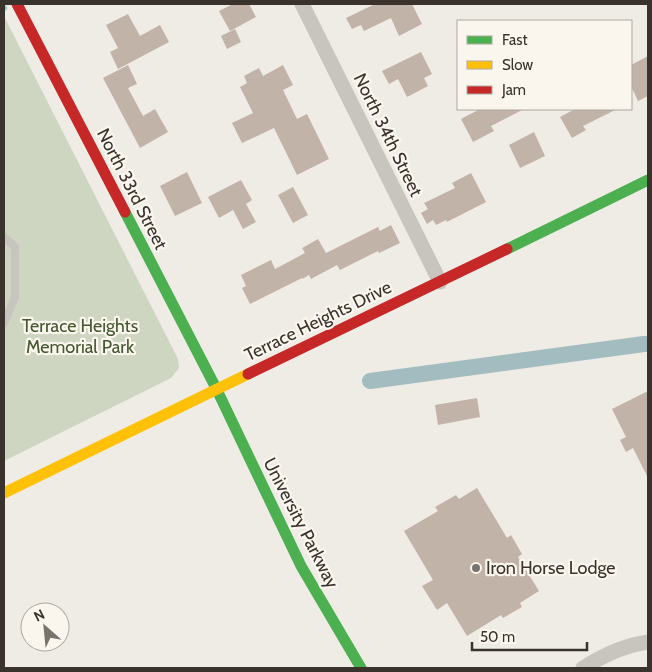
<svg xmlns="http://www.w3.org/2000/svg" width="652" height="672" font-family="Cabin,sans-serif">
  <style>
    .green { fill: #ced5c0 }
    .lines { fill: none; stroke-linecap: round; stroke-linejoin: round }
    .stream { stroke: #a2bcc0; stroke-width: 4.5 }
    .canal { stroke: #a2bcc0; stroke-width: 16 }
    .building { fill: #c2b3a8 }
    .lane { stroke: #c8c4be; stroke-width: 8 }
    .street { stroke: #c8c4be; stroke-width: 15 }
    .fast { stroke: #4caf50; stroke-width: 11 }
    .slow { stroke: #ffc107; stroke-width: 11 }
    .jam { stroke: #c62828; stroke-width: 11 }
    .poi-dot { fill: #79736d; stroke: #faf6ee; stroke-width: 2 }
    .labels { text-anchor: middle; stroke-width: 4.5; stroke-linejoin: round; paint-order: stroke }
    .street-label { font-size: 18px; fill: #3a322c; stroke: #faf6ee }
    .park-label { font-size: 18px; fill: #445730; stroke: #faf6ee }
    .poi-label { font-size: 18px; fill: #3a322c; stroke: #faf6ee; text-anchor: start }
  </style>
  <rect width="100%" height="100%" fill="#efece6"/>
  <!-- green -->
  <polygon class="green" points="4,16 178,359 179,368 171,378 4,461"/>
  <g class="lines">
    <!-- stream -->
    <polyline class="stream" points="4,9 5,8"/>
    <!-- canal -->
    <polyline class="canal" points="370,381 644,344 648,344"/>
  </g>
  <!-- building -->
  <g class="building">
    <polygon points="233,4 249,4 256,17 230,31 219,11"/>
    <polygon points="375,4 412,4 422,24 399,36 391,18 364,31 361,25 352,29 346,18"/>
    <polygon points="128,14 140,36 160,25 169,42 118,69 110,52 118,48 106,25"/>
    <polygon points="235,29 241,42 227,49 221,36"/>
    <polygon points="421,52 432,74 424,78 428,86 407,97 398,79 389,84 382,71"/>
    <polygon points="648,56 648,96 638,101 631,86 631,65"/>
    <polygon points="128,65 137,84 128,88 143,116 155,109 168,132 140,148 103,78"/>
    <polygon points="283,65 293,85 283,90 297,119 307,114 329,159 297,175 274,128 242,143 232,123 253,113 240,87 247,83 244,76 259,68 263,76"/>
    <polygon points="480,109 524,109 491,126 494,131 473,142 461,119"/>
    <polygon points="575,109 617,109 583,126 586,130 572,138 560,117"/>
    <polygon points="534,132 545,156 520,168 509,145"/>
    <polygon points="187,172 202,203 175,216 160,186"/>
    <polygon points="471,173 486,202 447,222 446,220 436,225 433,220 427,224 421,213 428,209 424,203 455,188 452,183"/>
    <polygon points="241,180 252,200 246,204 256,222 243,229 233,210 219,218 208,197"/>
    <polygon points="293,187 308,215 293,223 278,195"/>
    <polygon points="391,225 400,243 379,253 378,251 340,270 337,265 311,279 309,275 302,279 302,278 250,304 242,288 246,286 241,275 271,260 275,269 305,253 302,248 318,239 326,253 378,227 380,231"/>
    <polygon points="648,391 648,478 633,448 626,452 620,440 626,437 612,409"/>
    <polygon points="477,398 480,417 438,425 435,405"/>
    <polygon points="477,488 507,538 511,535 522,554 518,557 539,591 520,603 522,607 503,618 501,615 467,636 447,603 437,610 422,586 433,580 404,531 438,511 435,507 456,495 459,499"/>
  </g>
  <g class="lines">
    <!-- lane -->
    <polyline class="lane" points="4,237 15,247 15,297 4,323"/>
    <!-- street -->
    <g class="street">
      <polyline points="302,4 440,282"/>
      <path d="M583,668c19,-12 43,-23 65,-26"/>
    </g>
    <!-- fast -->
    <g class="fast">
      <polyline points="125,212 217,390 301,566 361,668"/>
      <polyline points="507,249 648,180"/>
    </g>
    <!-- slow -->
    <polyline class="slow" points="4,493 248,374"/>
    <!-- jam -->
    <g class="jam">
      <polyline points="17,4 125,212"/>
      <polyline points="248,374 507,249"/>
    </g>
  </g>
  <!-- markers -->
  <circle class="poi-dot" cx="476" cy="568" r="5"/>
  <g class="labels">
    <!-- street labels -->
    <g class="street-label">
      <text transform="translate(388 135) rotate(64)" y="6">North 34th Street</text>
      <text transform="translate(132 189) rotate(63)" y="6">North 33rd Street</text>
      <text transform="translate(318 321) rotate(-26)" y="6">Terrace Heights Drive</text>
      <text transform="translate(301 523) rotate(63)" y="6">University Parkway</text>
    </g>
    <!-- park labels -->
    <g class="park-label">
      <text x="80" y="332">Terrace Heights<tspan x="80" dy="21">Memorial Park</tspan></text>
    </g>
    <!-- poi labels -->
    <g class="poi-label">
      <text x="486" y="574">Iron Horse Lodge</text>
    </g>
  </g>
  <!-- border -->
  <rect width="652" height="672" fill="none" stroke="#3a322c" stroke-width="10"/>
  <!-- legend -->
  <rect x="457" y="20" width="175" height="90" fill="#faf6ee" stroke="#ada8a0"/>
  <rect x="467" y="36" width="25" height="8" fill="#4caf50" stroke="#ada8a0"/>
  <text x="502" y="45" font-size="15" fill="#3a322c">Fast</text>
  <rect x="467" y="61" width="25" height="8" fill="#ffc107" stroke="#ada8a0"/>
  <text x="502" y="70" font-size="15" fill="#3a322c">Slow</text>
  <rect x="467" y="86" width="25" height="8" fill="#c62828" stroke="#ada8a0"/>
  <text x="502" y="95" font-size="15" fill="#3a322c">Jam</text>
  <!-- north arrow -->
  <g transform="translate(45 627) rotate(333)"><circle r="24" fill="#faf6ee" stroke="#ada8a0"/>
  <path d="M0-4L9 19L0 12L-9 19Z" fill="#79736d"/>
  <text y="-8" font-size="14" font-weight="bold" text-anchor="middle" fill="#3a322c">N</text>
  </g>
  <!-- scale -->
  <path d="M472 642v8h115v-8" fill="none" stroke="#3a322c" stroke-width="2.5"/>
  <text x="480" y="642" font-size="15" fill="#3a322c" stroke="#faf6ee" stroke-width="4" paint-order="stroke">50 m</text>
</svg>
